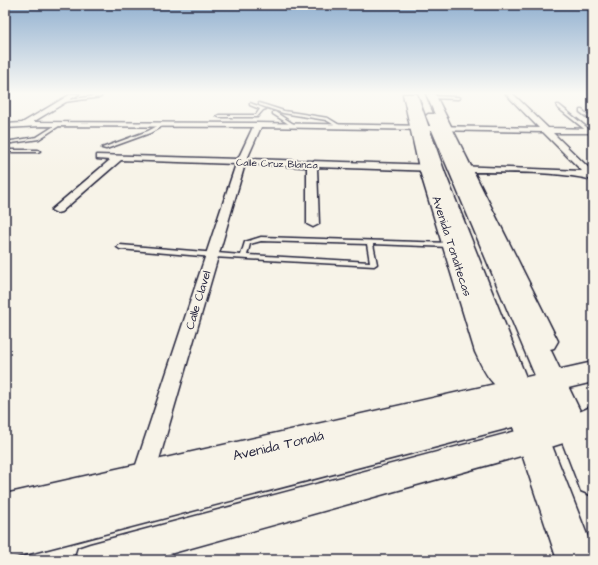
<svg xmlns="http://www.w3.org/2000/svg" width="598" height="565" font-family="'Architects Daughter',sans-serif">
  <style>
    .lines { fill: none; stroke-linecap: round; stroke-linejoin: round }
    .service-casing { stroke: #22223b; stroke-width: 3 }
    .minor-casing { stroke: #22223b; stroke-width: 3 }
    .tertiary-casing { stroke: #22223b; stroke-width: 3 }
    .secondary-casing { stroke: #22223b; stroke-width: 3 }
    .primary-casing { stroke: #22223b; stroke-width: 3 }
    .service { fill: #f7f3e8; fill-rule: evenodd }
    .minor { fill: #f7f3e8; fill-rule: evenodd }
    .tertiary { fill: #f7f3e8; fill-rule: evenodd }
    .secondary { fill: #f7f3e8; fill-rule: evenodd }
    .primary { fill: #f7f3e8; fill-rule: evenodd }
    .labels { text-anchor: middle; stroke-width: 4; stroke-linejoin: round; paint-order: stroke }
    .far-street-label { font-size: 10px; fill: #22223b; stroke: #f7f3e8 }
    .street-label { font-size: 12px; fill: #22223b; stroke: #f7f3e8 }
    .near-street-label { font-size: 14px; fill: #22223b; stroke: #f7f3e8 }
  </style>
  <rect width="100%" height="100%" fill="#f7f3e8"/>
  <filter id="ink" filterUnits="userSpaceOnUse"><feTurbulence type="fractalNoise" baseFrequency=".025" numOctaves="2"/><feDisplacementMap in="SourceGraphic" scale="8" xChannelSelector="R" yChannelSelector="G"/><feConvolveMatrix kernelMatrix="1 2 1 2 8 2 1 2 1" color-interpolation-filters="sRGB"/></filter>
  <g filter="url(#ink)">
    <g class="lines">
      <!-- service casing -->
      <g class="service-casing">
        <g id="service">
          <polygon points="100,95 101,97 64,102 62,101"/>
          <polygon points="431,96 458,97 460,98 458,99 430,98"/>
          <polygon points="250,103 266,109 263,110 257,117 219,117 217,116 219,115 256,115 260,109 250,105"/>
          <polygon points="259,103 284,111 328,118 341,126 338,127 326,120 283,113 259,105"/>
          <polygon points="557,105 559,105 590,130 590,132 588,132 557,107"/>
          <polygon points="580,110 582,110 593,119 593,122 580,112"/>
          <polygon points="273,112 275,112 295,125 292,126 273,114"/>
          <polygon points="59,123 62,124 39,139 5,144 5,142 37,137"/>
          <polygon points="163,123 166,124 150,133 106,149 102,148 148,131"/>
          <polygon points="5,150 38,150 40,151 38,152 5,152"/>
          <path d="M261,237l189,6 3,2 -3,2 -77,-3 4,20 -3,2 -161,-9 -93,-8 -3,-2 3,-2 121,10 4,-13zM261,241l106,3 3,18 -123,-7 3,-11z"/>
        </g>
      </g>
      <!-- minor casing -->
      <g class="minor-casing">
        <path id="minor" d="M71,94h8l-46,28 225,1 281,5 -33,-34h7l35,34 45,1v4h-40l40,39v8c-41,-10 -94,-7 -137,-8l-5,-3 5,-3 126,5 -39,-39 -282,-5 -14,32 189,6 5,3 -5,3 -119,-4 2,57 -6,3 -6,-3v-57l-62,-3 -91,313 -3,8 -8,3 -8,-3 -3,-8 104,-313 -115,-4 -60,52 -4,1 -6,-3 59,-50 -13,-1v-4l141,4 15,-32 -212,-1 -36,2v-4l17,-1z"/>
      </g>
      <!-- tertiary casing -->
      <g class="tertiary-casing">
        <g id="tertiary">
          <polygon points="593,362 593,382 5,524 5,494"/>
          <polygon points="593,406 593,431 573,440 535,452 148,560 74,560 78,548 90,544 535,426 570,416"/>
        </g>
      </g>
      <!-- secondary casing -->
      <g class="secondary-casing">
        <g id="secondary">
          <path d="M403,94h9l21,74 65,181c7,12 19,22 25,34l-4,8 -9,3c-19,-6 -27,-25 -35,-42l-56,-184z"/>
          <polygon points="426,94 435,94 558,341 554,348 546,350 538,348 534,341"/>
        </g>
      </g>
      <!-- primary casing -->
      <g class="primary-casing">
        <polygon id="primary" points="407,94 417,94 445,173 529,385 536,378 426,116 428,114 436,114 438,116 593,438 593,496 581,491 561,439 547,433 593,550 593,560 557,560 513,427 5,560 5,522 505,400 431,173"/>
      </g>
      <!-- service -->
      <use href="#service" class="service"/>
      <!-- minor -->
      <use href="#minor" class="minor"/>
      <!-- tertiary -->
      <use href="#tertiary" class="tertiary"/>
      <!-- secondary -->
      <use href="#secondary" class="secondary"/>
      <!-- primary -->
      <use href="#primary" class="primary"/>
    </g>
  </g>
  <!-- sky -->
  <linearGradient id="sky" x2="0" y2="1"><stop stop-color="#91b0d0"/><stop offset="0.54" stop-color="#fbfaf5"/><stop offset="1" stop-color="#fbfaf5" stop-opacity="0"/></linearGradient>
  <rect width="598" height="173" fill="url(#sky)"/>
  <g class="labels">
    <!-- far-street labels -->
    <g class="far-street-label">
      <text transform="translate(277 163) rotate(2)" y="4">Calle Cruz Blanca</text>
    </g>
    <!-- street labels -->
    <g class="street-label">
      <text transform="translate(452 246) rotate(72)" y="4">Avenida Tonaltecas</text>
      <text transform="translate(198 300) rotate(-73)" y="4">Calle Clavel</text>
    </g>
    <!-- near-street labels -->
    <g class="near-street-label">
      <text transform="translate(278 445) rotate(-13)" y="5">Avenida Tonalá</text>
    </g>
  </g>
  <!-- margin -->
  <rect width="598" height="565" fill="none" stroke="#f7f3e8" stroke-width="20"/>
  <rect x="10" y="10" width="578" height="545" fill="none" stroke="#22223b" stroke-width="1.5" filter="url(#ink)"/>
</svg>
